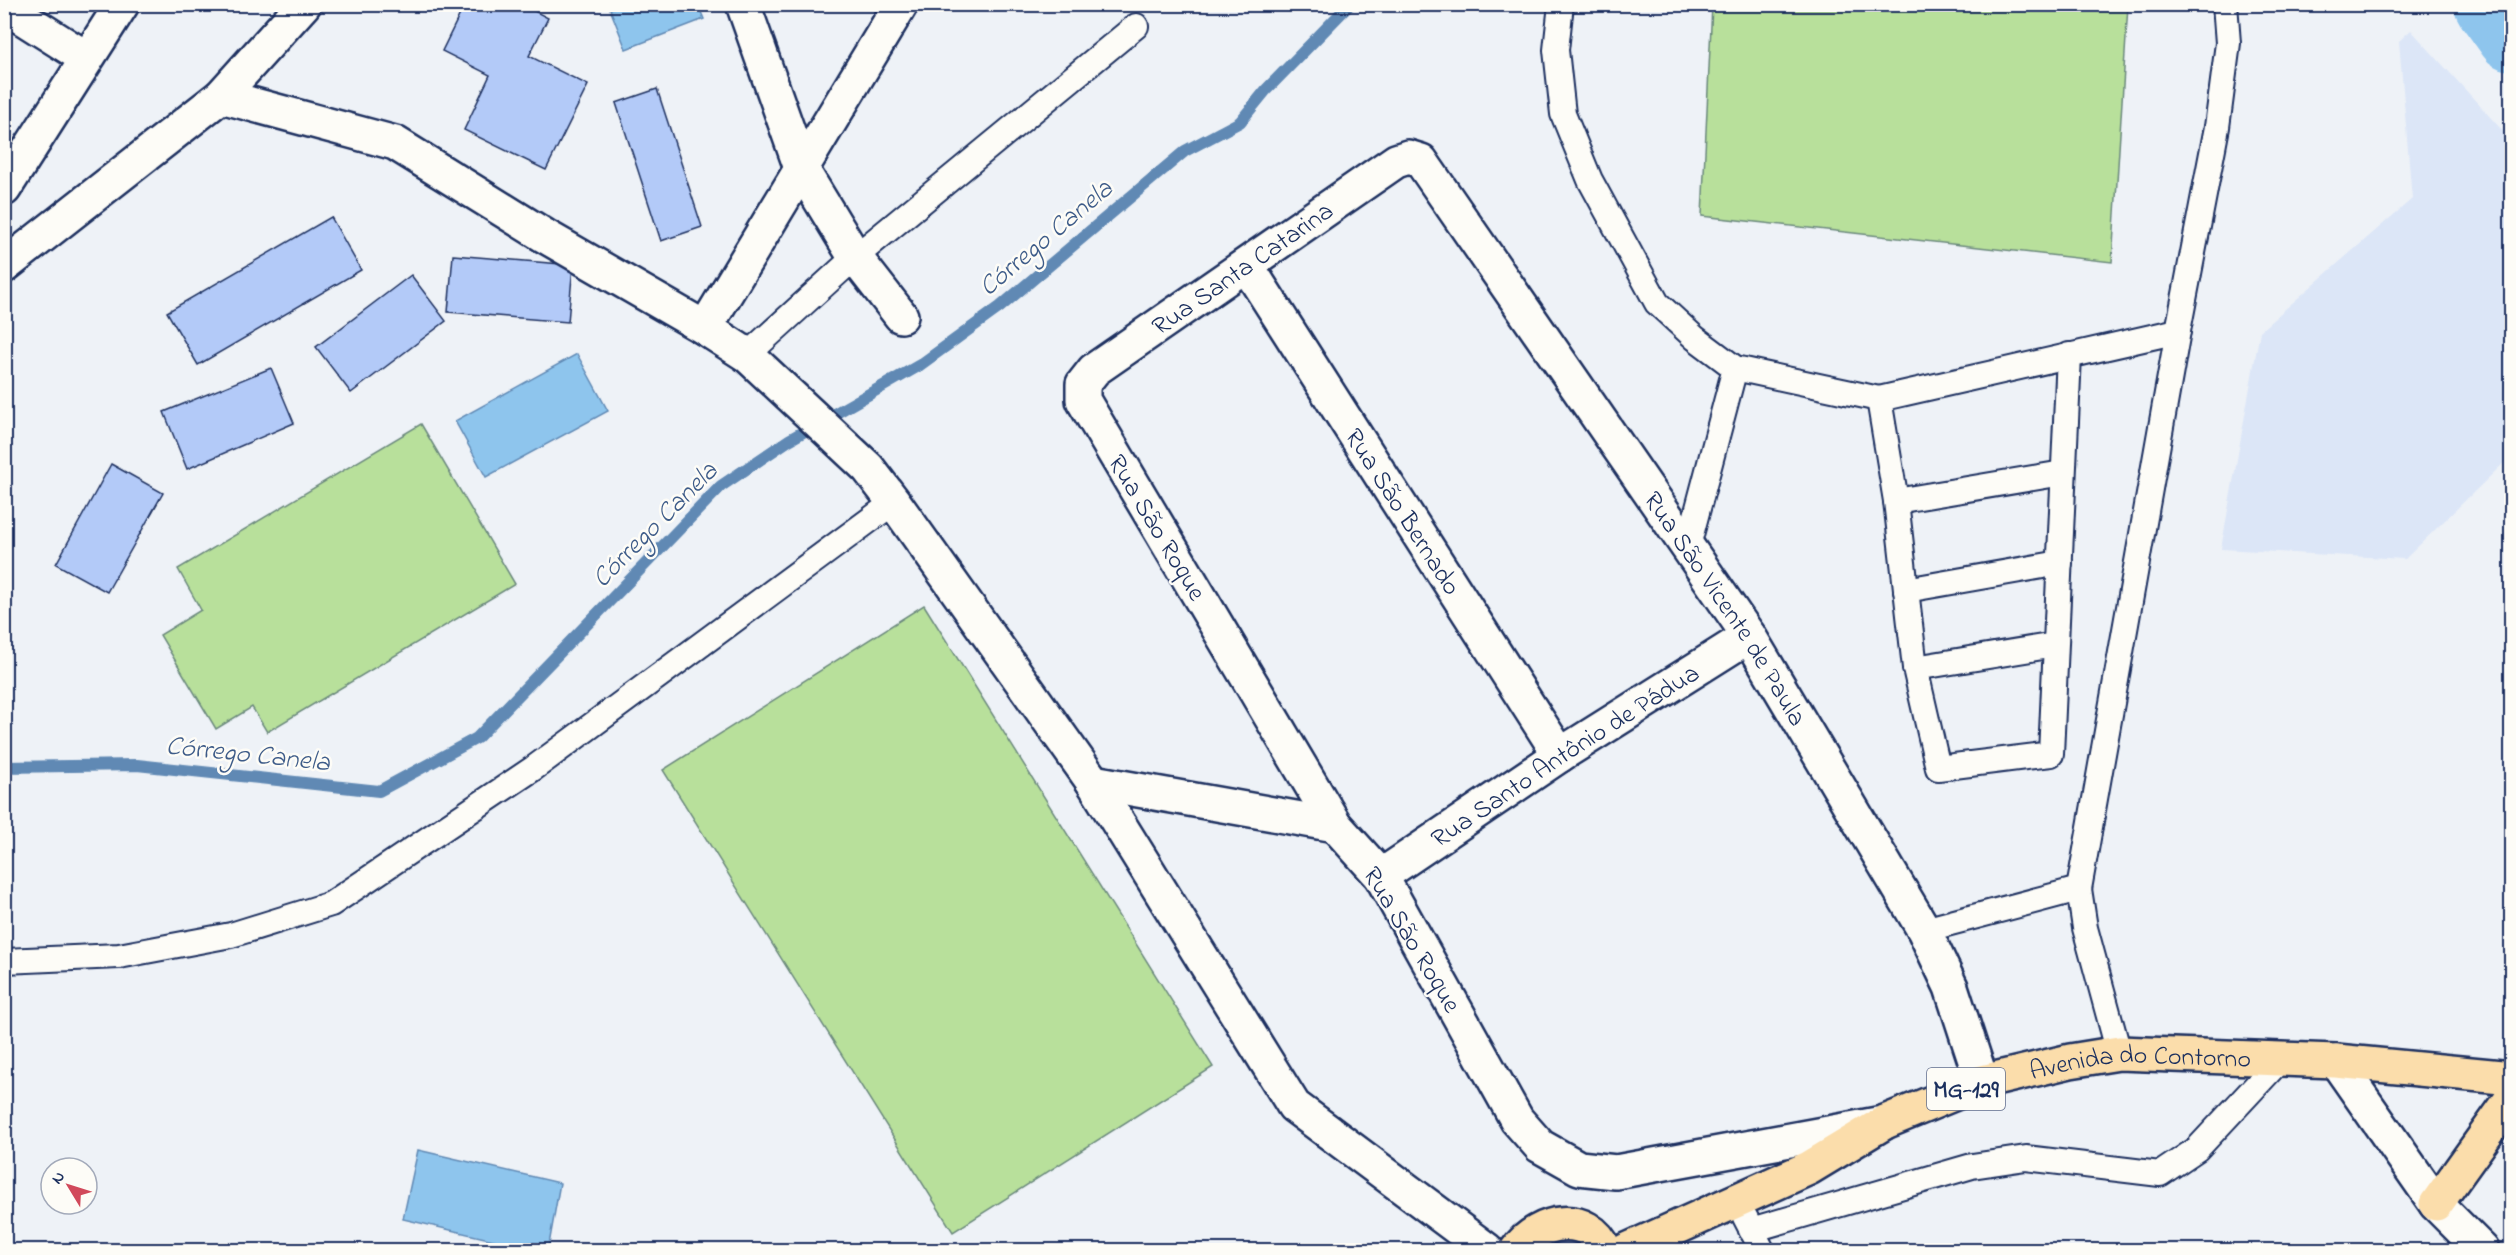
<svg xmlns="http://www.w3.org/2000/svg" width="2516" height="1255" font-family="'Indie Flower',sans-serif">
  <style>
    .built { fill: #dce6f7 }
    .green { fill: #b8e09b; stroke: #6a887c; stroke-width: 1.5 }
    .water { fill: #8ec5ed; stroke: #6089b4; stroke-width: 1.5 }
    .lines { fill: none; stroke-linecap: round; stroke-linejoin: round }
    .stream { stroke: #6089b4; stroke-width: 12 }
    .river { stroke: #8ec5ed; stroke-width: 70 }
    .building { fill: #b3caf8; stroke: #1b2f5e; stroke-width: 1.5 }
    .service-casing { stroke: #1b2f5e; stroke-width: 28 }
    .minor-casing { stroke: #1b2f5e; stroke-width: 38 }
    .tertiary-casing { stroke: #1b2f5e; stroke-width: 38 }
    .primary-casing { stroke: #1b2f5e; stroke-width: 38 }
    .service { stroke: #fdfcf7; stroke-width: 24 }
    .minor { stroke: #fdfcf7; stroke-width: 33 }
    .tertiary { stroke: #fdfcf7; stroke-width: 33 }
    .primary { stroke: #fbddab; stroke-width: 33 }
    .labels { text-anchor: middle; stroke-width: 5; stroke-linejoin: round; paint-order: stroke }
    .shield { fill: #fdfcf7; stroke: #5f6c8c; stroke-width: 1.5 }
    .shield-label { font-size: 24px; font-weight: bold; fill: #1b2f5e }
    .street-label { font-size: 26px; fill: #1b2f5e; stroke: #fdfcf7 }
    .water-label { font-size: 27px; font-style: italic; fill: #3e5c89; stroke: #fdfcf7 }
  </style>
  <rect width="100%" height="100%" fill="#eef2f7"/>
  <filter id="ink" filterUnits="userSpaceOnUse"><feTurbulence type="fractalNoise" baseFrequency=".0167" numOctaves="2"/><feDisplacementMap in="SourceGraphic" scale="12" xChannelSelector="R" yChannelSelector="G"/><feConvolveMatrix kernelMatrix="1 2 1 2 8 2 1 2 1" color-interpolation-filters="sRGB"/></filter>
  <g filter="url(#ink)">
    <!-- built -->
    <polygon class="built" points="2411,30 2511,140 2511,458 2510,457 2405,559 2221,549 2260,331 2412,199 2399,41"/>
    <!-- green -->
    <g class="green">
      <polygon points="1712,5 2128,5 2112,262 1702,216"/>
      <polygon points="421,424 515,584 267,732 252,707 216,729 160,635 201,610 178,569"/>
      <polygon points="924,605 1213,1067 953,1232 663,770"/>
    </g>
    <!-- water -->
    <g class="water">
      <polygon points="621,5 698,5 704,19 626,49 610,9"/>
      <polygon points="577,354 608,411 486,477 455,421"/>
      <polygon points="418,1150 560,1183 548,1250 536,1250 403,1219"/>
    </g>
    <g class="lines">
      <!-- stream -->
      <polyline class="stream" points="4,767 137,765 379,791 477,738 721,486 789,440 920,365 1000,307 1185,151 1240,122 1266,90 1350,4"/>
      <!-- river -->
      <polyline class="river" points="2489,4 2512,36"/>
    </g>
    <!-- building -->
    <g class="building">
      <polygon points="465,4 521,4 548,18 529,56 588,85 546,170 464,130 490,75 442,51"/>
      <polygon points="657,89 702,227 661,241 616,103"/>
      <polygon points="331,217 361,270 198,365 167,312"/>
      <polygon points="453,255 573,265 568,322 448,312"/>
      <polygon points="411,275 446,321 351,393 316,347"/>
      <polygon points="271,368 294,423 187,469 164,412"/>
      <polygon points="111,464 163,493 107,592 56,564"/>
    </g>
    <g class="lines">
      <!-- service casing -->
      <g class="service-casing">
        <g id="service">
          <polyline points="1561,4 1556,50 1563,114 1590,180 1657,303 1695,338 1735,368 1879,399"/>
          <polyline points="2178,331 2217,127 2228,43 2225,4"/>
          <polyline points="747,355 855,257 1136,26"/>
          <polyline points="2069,355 2051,754 1938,768 1915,668 1896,501 1879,399 2178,331 2079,889"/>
          <polyline points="1896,501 2063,473"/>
          <polyline points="1687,550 1735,368"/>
          <polyline points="1906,590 2060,563"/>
          <polyline points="1915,668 2055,645"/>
          <polyline points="1924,930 2079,889 2085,928 2119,1053"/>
          <polyline points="4,961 119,956 231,935 331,904 534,768 894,502"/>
          <polyline points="1745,1217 1762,1250"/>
          <polyline points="1751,1230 1972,1166 2026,1158 2160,1174 2197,1149 2281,1059"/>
        </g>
      </g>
      <!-- minor casing -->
      <g class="minor-casing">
        <g id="minor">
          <polyline points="743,4 801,168 855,257 901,316"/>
          <polyline points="4,6 86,58"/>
          <polyline points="221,96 395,143 545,236 705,328 747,355 868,468 894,502 1093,782 1294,1106 1487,1250"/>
          <polyline points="4,189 122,4"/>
          <path id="s1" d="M1247,266l313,489"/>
          <polyline points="705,328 901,4"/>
          <polyline points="1093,782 1335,825"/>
          <path id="s2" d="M1381,876l179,-121 189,-119"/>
          <path id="s3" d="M1883,1123l-267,49 -37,-4 -39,-22 -23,-26 -136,-244 -46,-51 -252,-425v-16l11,-14 302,-209 12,-4 13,4 328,475 175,294 27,57 31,95"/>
        </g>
      </g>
      <!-- tertiary casing -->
      <g class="tertiary-casing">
        <g id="tertiary">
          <polyline points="4,266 221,96 304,4"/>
          <polyline points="2336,1061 2436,1204 2482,1250"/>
        </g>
      </g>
      <!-- primary casing -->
      <g class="primary-casing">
        <g id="primary">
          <polyline points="2436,1204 2512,1098"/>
          <path d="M1517,1250c21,-30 71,-40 88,0"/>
          <path id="s4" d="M1627,1250l182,-82 76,-46 97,-40 88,-21 49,-8 162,6 55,2 176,17"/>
        </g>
      </g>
      <!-- service -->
      <use href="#service" class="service"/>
      <!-- minor -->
      <use href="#minor" class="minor"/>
      <!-- tertiary -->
      <use href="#tertiary" class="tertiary"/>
      <!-- primary -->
      <use href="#primary" class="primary"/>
    </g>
  </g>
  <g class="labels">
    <!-- shield labels -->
    <rect class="shield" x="1927" y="1068" width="78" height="42" rx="4.5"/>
    <g class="shield-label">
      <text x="1966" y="1097">MG-129</text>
    </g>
    <!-- street labels -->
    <g class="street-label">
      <text dy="9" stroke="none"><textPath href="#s3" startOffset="1444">Rua Santa Catarina</textPath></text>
      <text dy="9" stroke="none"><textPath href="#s1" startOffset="291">Rua São Bernado</textPath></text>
      <text transform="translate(1158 527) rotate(59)" y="9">Rua São Roque</text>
      <text dy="9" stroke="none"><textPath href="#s3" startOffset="2199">Rua São Vicente de Paula</textPath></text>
      <text dy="9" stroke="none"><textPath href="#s2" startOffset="220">Rua Santo Antônio de Pádua</textPath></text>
      <text transform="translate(1413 939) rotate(59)" y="9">Rua São Roque</text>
      <text dy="9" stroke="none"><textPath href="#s4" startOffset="554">Avenida do Contorno</textPath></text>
    </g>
    <!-- water labels -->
    <g class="water-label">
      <text transform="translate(1045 237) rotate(-40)" y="9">Córrego Canela</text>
      <text transform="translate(654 524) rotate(-45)" y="9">Córrego Canela</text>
      <text transform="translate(248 753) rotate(6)" y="9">Córrego Canela</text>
    </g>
  </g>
  <!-- margin -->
  <rect width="2516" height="1255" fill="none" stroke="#fdfcf7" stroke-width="24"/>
  <rect x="12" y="12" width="2492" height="1231" fill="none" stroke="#1b2f5e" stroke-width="2" filter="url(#ink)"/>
  <!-- north arrow -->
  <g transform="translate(69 1186) rotate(308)"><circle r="28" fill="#fdfcf7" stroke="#a3aaba" stroke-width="1.5"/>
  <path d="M0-4.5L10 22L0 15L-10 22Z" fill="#d1495b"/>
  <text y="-9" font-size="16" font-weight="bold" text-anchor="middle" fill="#1b2f5e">N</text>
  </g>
</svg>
